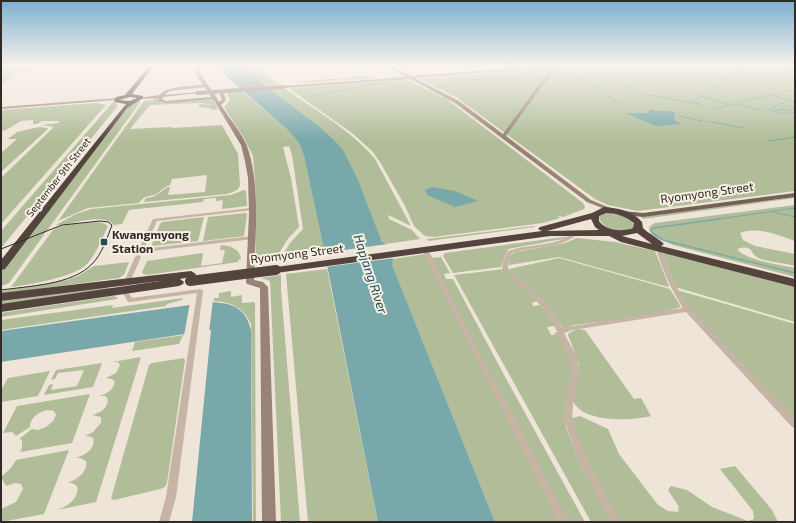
<svg xmlns="http://www.w3.org/2000/svg" width="796" height="523" font-family="'Exo 2',sans-serif">
  <style>
    .green { fill: #b1bd99 }
    .water { fill: #79a8aa }
    .pier { fill: #efe4d8 }
    .lines { fill: none; stroke-linecap: round; stroke-linejoin: round }
    .stream-far1 { stroke: #79a8aa; stroke-width: 1 }
    .stream { stroke: #79a8aa; stroke-width: 1.5 }
    .street { fill: #c6b4a5; fill-rule: evenodd }
    .secondary { fill: #998377; fill-rule: evenodd }
    .primary { fill: #736157; fill-rule: evenodd }
    .highway { fill: #53443d; fill-rule: evenodd }
    .tram { stroke: #322a26; stroke-width: 1 }
    .secondary-bridge { stroke: #998377; stroke-width: 4 }
    .highway-bridge { stroke: #53443d; stroke-width: 10 }
    .poi-dot { fill: #1e4d51; stroke: #f7eee4; stroke-width: 1.5 }
    .labels { text-anchor: middle; stroke-width: 4; stroke-linejoin: round; paint-order: stroke }
    .far-street-label { font-size: 10px; fill: #322a26; stroke: #f7eee4 }
    .street-label { font-size: 12px; fill: #322a26; stroke: #f7eee4 }
    .poi-label { font-size: 12px; font-weight: bold; fill: #322a26; stroke: #f7eee4; text-anchor: start }
    .water-label { font-size: 13px; font-style: italic; fill: #1e4d51; stroke: #f7eee4 }
  </style>
  <rect width="100%" height="100%" fill="#efe4d8"/>
  <!-- green -->
  <g class="green">
    <polygon points="1,66 37,66 30,69 30,71 10,75 14,76 1,84"/>
    <polygon points="244,66 259,66 262,72 279,85 264,86 247,72"/>
    <polygon points="584,66 778,66 795,71 795,191 638,211 608,205 595,199 456,97 419,79"/>
    <polygon points="358,76 376,77 374,78 305,83 298,82 338,78 340,80"/>
    <polygon points="401,80 410,81 448,100 583,203 585,207 584,209 563,217 558,216 560,218 543,223 434,237 425,236 414,226 405,206 380,162 372,151 352,133 291,90 292,88"/>
    <path d="M286,89c30,22 65,41 89,70l36,67 -23,-11 1,4 23,11 8,9 -34,5 -4,-2 -12,-30 -38,-74 -63,-48z"/>
    <polygon points="243,92 289,131 299,143 304,156 324,250 282,256 290,243 303,229 292,155 289,146 283,147 291,178 299,227 287,240 277,257 256,259 256,196 253,156 244,138 224,107 230,100 227,93"/>
    <path d="M159,97l-1,4 6,1 49,-3 5,10 -6,1 -2,-2 -12,-1 2,-3 15,1 -15,-2 -50,2 -20,24 40,-2 3,1 49,-3 16,29 2,31c-2,6 -7,7 -13,9l-83,8 2,-4 7,-1 15,-10h2l-2,8 37,-3 2,-17 -35,4 -2,6c-6,2 -9,6 -14,9 -9,4 -10,0 -17,9l-51,5 -30,13 86,-120 9,-1 1,-2z"/>
    <polygon points="138,101 141,101 9,283 1,286 1,272 128,106"/>
    <polygon points="113,102 117,104 117,107 1,248 1,231"/>
    <polygon points="96,103 106,105 1,224 1,178 54,127 42,125 58,123 60,121 42,121 37,124 33,124 33,120 21,121 4,131 1,130 1,110"/>
    <polygon points="39,127 47,128 48,129 1,172 1,153 17,139 8,139 17,132"/>
    <path d="M244,190l2,1 1,15 -25,3 1,-9 -7,1v-3l-12,1 -1,3 -74,8 -7,14 -8,1c-12,-13 -42,0 -58,0l20,-11 15,-5 140,-14z"/>
    <polygon points="795,197 795,198 643,219 641,217"/>
    <path d="M795,205v36c-18,-6 -37,-15 -55,-8l3,7 12,6 40,8v12c-11,-3 -27,-4 -37,-8 -9,-5 -4,-14 -21,-9 8,11 44,16 58,19v9l-122,-32 -18,-8 -6,-7 1,-4 5,-3z"/>
    <path d="M609,212l14,3 10,7 1,5c-9,7 -32,4 -35,-10l4,-4z"/>
    <polygon points="246,213 247,215 244,236 203,241 208,217"/>
    <polygon points="204,217 198,241 152,246 152,244 160,224 162,222"/>
    <path d="M96,222l7,1 5,3c-6,13 -12,28 -21,38 -12,13 -59,21 -76,23l42,-57c11,-8 30,-6 43,-8z"/>
    <polygon points="534,226 535,227 428,241 427,239"/>
    <polygon points="564,237 568,238 508,249 501,267 453,273 443,256 445,253"/>
    <polygon points="577,238 615,242 655,251 669,286 668,287 559,257 509,265 510,256 515,252 565,243"/>
    <path d="M221,245c10,1 19,4 20,14l-3,1v2l-91,13 -4,-1 -1,-2 5,-11 56,-8 -2,13 21,-3 3,-13h-5z"/>
    <polygon points="665,253 795,286 795,322 675,287 663,254"/>
    <polygon points="425,254 561,522 495,522 391,263 393,259"/>
    <polygon points="441,257 450,273 444,274 446,279 453,279 503,373 585,522 567,522 430,258"/>
    <polygon points="559,258 670,289 681,307 653,315 574,325 563,329 555,315 509,269"/>
    <polygon points="129,262 124,275 119,278 1,294 1,291 67,280 78,276 94,266"/>
    <polygon points="327,269 378,522 308,522 286,274"/>
    <polygon points="504,269 537,301 532,303 533,306 540,305 548,313 555,326 547,327 551,335 555,335 554,333 558,332 573,364 565,412 566,427 582,467 611,522 591,522 454,275"/>
    <polygon points="281,275 281,290 300,522 281,522 270,281 261,278"/>
    <polygon points="107,287 109,289 1,305 1,301"/>
    <polygon points="677,290 795,324 795,421 689,309"/>
    <path d="M231,291v6l11,-2v8l13,-1 1,220h-3l-2,-198c-7,-16 -20,-22 -37,-23v-3h5v-5z"/>
    <polygon points="113,296 117,297 117,299 1,317 1,313"/>
    <polygon points="183,298 182,300 167,304 166,306 1,330 1,320 113,305 112,308"/>
    <path d="M577,329l8,1 49,69 7,-1 10,18c-19,5 -69,7 -78,-15l6,-37 -11,-29 1,-2z"/>
    <polygon points="184,335 182,337 179,344 132,351 135,342"/>
    <path d="M141,357l-45,145 -39,8c10,-3 23,-12 20,-24l-5,-3h-5c10,-3 21,-11 19,-22l-6,-3h-4c9,-3 20,-9 17,-20l-5,-2h-3l8,-4 8,-9v-6l-9,-2c8,-2 15,-6 16,-15l-2,-4h-7c8,-2 14,-6 16,-14l-3,-3 -6,-1 10,-5 4,-8 -2,-3h-6z"/>
    <polygon points="184,358 185,360 167,483 165,487 160,489 114,500 111,499 112,495 149,365 152,363"/>
    <polygon points="102,363 93,387 44,395 49,385 53,384 51,390 77,386 84,370 58,373 55,379 51,380 56,370"/>
    <polygon points="50,371 38,396 1,402 1,390 8,378"/>
    <path d="M90,394l-18,49 -52,9 2,-4v-8l-3,-1 13,-10 6,1 8,-3 7,-6 3,-6 -2,-4c-10,-3 -24,5 -24,16l-14,9 -4,-4 -9,1 14,-27z"/>
    <polygon points="580,416 608,429 619,454 658,505 668,511 678,512 679,507 668,490 671,486 687,490 712,507 748,521 754,519 753,511 720,469 735,466 772,510 778,522 620,522 589,465 571,421 572,418"/>
    <polygon points="69,450 44,514 1,522 1,509 16,502 23,489 21,484 15,483 6,486 1,477 10,469 16,460"/>
  </g>
  <!-- water -->
  <g class="water">
    <polygon points="223,66 244,66 247,72 317,125 332,138 343,150 358,180 382,242 386,244 393,259 392,265 495,522 378,522 324,250 304,156 299,143 289,131 226,76 223,72"/>
    <path d="M650,109c9,4 18,0 26,4l-2,3 2,2 -3,1 9,5 -26,2 -31,-13h23z"/>
    <polygon points="432,187 455,191 478,201 455,207 427,195 425,190"/>
    <path d="M212,302c21,1 35,7 39,29l1,191h-60l19,-192 -210,32v-31z"/>
  </g>
  <!-- pier -->
  <g class="pier">
    <polygon points="388,244 395,258 325,267 322,253"/>
    <polygon points="204,300 213,300 209,332 184,336 190,302"/>
  </g>
  <g class="lines">
    <!-- stream-far1 -->
    <g class="stream-far1">
      <polyline points="573,72 578,75"/>
      <polyline points="629,74 631,66"/>
      <polyline points="628,75 626,87 638,93 682,101"/>
      <polyline points="580,77 592,85"/>
      <polyline points="438,87 469,80 492,78 528,81 526,83"/>
      <polyline points="542,87 552,74 574,72"/>
      <polyline points="594,87 609,97"/>
      <polyline points="771,95 795,102"/>
      <polyline points="772,95 793,90"/>
      <polyline points="313,96 379,83"/>
      <polyline points="701,96 728,105"/>
      <polyline points="610,97 620,105"/>
      <polyline points="684,101 696,104"/>
      <polyline points="735,104 760,110"/>
      <polyline points="703,106 694,101 744,66"/>
      <polyline points="714,109 769,95"/>
      <polyline points="768,110 785,102"/>
      <polyline points="773,110 789,110 795,108"/>
      <polyline points="784,110 783,108 789,106"/>
      <polyline points="773,111 786,114 795,112"/>
      <polyline points="679,116 702,121"/>
      <polyline points="705,121 745,128"/>
      <polyline points="769,141 795,137"/>
      <polyline points="773,212 795,217"/>
      <polyline points="712,220 795,208"/>
    </g>
    <!-- stream -->
    <polyline class="stream" points="719,219 654,228 651,230 652,233 663,240 795,273"/>
    <!-- street -->
    <g class="street">
      <polygon points="251,208 253,208 253,210 157,221 144,249 251,236 253,237 254,238 253,239 143,252 142,254 140,255 137,253 153,219"/>
      <path d="M577,230l3,2 -1,1c-19,17 -45,12 -67,20l-3,9 -1,6 37,34 10,12 7,14 11,-2 110,-18c-12,-19 -21,-38 -27,-60l1,-1h4l11,32 15,26 108,113v10l-3,-1 -106,-115 -113,18 -9,3 14,26 1,14 -6,32 -1,15 16,42 33,60h-10l-29,-54 -18,-48 1,-15 6,-32 -1,-14 -20,-42 -9,-11 -39,-38 1,-6 5,-11c18,-6 36,-5 53,-11 6,-2 10,-7 16,-10z"/>
      <polygon points="425,247 428,249 462,319 569,522 559,522 456,319 422,249"/>
      <polygon points="138,255 141,257 130,282 127,284 125,283 124,282 135,257"/>
      <polygon points="124,288 126,289 132,298 200,289 202,290 203,291 176,497 169,522 159,522 166,497 197,293 130,302 128,302 121,290 122,289"/>
    </g>
    <!-- secondary -->
    <g class="secondary">
      <path d="M196,66h4l-1,6 18,26 2,4 3,-2 -3,-9 2,-1 2,1 3,9 -5,5c7,11 22,30 26,41 14,39 8,93 7,134l9,2 5,5 8,235h-14l-2,-234 -13,-4 -1,-2 3,-69 -1,-35 -3,-17 -4,-16 -28,-46 -47,4 -8,-2 1,-3 -18,1 -2,-1 21,-3c5,-9 33,-9 43,-10l-8,-13zM205,87l6,10 -45,4 -4,-2 1,-2 36,-4 -2,-1 -32,3 4,-4z"/>
      <path d="M387,66h5l19,10 136,-10h21l-15,2 1,1 -48,67 85,64 24,10 -3,2 -2,-1 -23,-9 -132,-99 -45,-24 -126,9 -2,-1 2,-1 122,-9zM551,68l-48,66 -44,-33 -44,-23z"/>
      <polygon points="118,98 118,99 116,100 1,109 1,107"/>
    </g>
    <!-- primary -->
    <g class="primary">
      <polygon points="788,66 795,69 795,71 780,66"/>
      <polygon points="795,193 795,197 643,217 623,215 619,213 623,211 643,213"/>
    </g>
    <!-- highway -->
    <g class="highway">
      <path d="M149,66h5l-22,28 11,2v2l-16,10 -122,161 -4,1v-10l125,-156 -12,-2 2,-5 9,-2zM130,97l7,1 -7,3 -11,-1z"/>
      <path d="M604,207c14,1 29,4 38,15l1,6c6,6 15,10 21,16l-3,2 134,33v8l-174,-45 -12,-6h-59l-274,37 -5,-3 5,-3 266,-36 -4,-2 2,-2 52,-14zM606,213c10,0 19,3 28,10l-1,5c-10,4 -27,3 -34,-7v-5zM591,219l4,8 4,3 -52,1zM637,233l15,11 -30,-8z"/>
      <polygon points="191,271 196,274 195,276 180,279 184,282 183,284 179,286 1,312 1,304 160,281 1,301 1,293"/>
    </g>
    <!-- tram -->
    <path class="tram" d="M1,249l61,-24 38,-4 8,1 4,3c-5,13 -10,29 -20,39 -20,21 -63,22 -91,26"/>
    <!-- secondary-bridge -->
    <g class="secondary-bridge">
      <polyline points="552,69 554,66"/>
      <polyline points="197,93 284,87"/>
    </g>
    <!-- highway-bridge -->
    <polyline class="highway-bridge" points="190,281 276,270"/>
  </g>
  <!-- sky -->
  <linearGradient id="sky" x2="0" y2="1"><stop stop-color="#7bafcf"/><stop offset="0.47" stop-color="#f8f3ed"/><stop offset="1" stop-color="#f8f3ed" stop-opacity="0"/></linearGradient>
  <rect width="796" height="140" fill="url(#sky)"/>
  <!-- markers -->
  <rect class="poi-dot" x="100" y="238" width="8" height="8" rx="2"/>
  <g class="labels">
    <!-- far-street labels -->
    <g class="far-street-label">
      <text transform="translate(58 177) rotate(-52)" y="4">September 9th Street</text>
    </g>
    <!-- street labels -->
    <g class="street-label">
      <text transform="translate(707 193) rotate(-8)" y="4">Ryomyong Street</text>
      <text transform="translate(297 254) rotate(-7)" y="4">Ryomyong Street</text>
    </g>
    <!-- poi labels -->
    <g class="poi-label">
      <text x="112" y="239">Kwangmyong<tspan x="112" dy="14">Station</tspan></text>
    </g>
    <!-- water labels -->
    <g class="water-label">
      <text transform="translate(371 274) rotate(72)" y="5">Hapjang River</text>
    </g>
  </g>
  <!-- border -->
  <rect width="796" height="523" fill="none" stroke="#322a26" stroke-width="4"/>
</svg>
